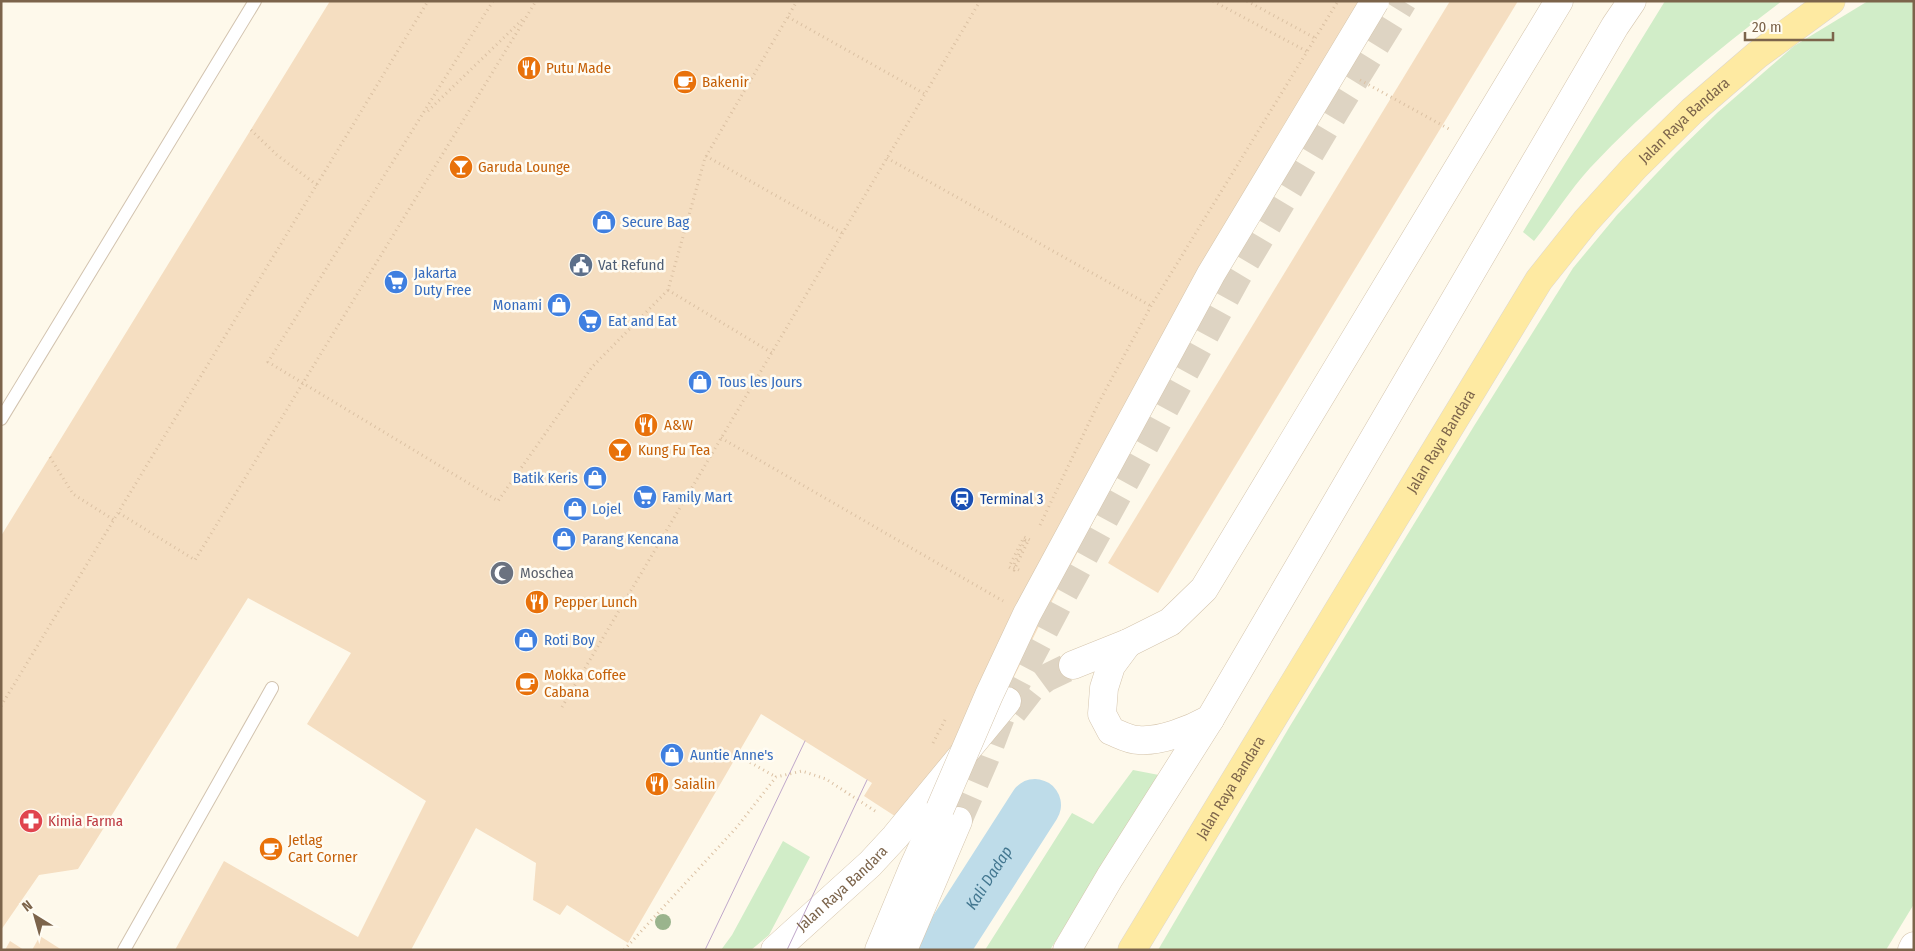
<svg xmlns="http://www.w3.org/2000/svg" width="1915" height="951" font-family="'Fira Sans Condensed',sans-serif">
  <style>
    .green { fill: #d1edc8 }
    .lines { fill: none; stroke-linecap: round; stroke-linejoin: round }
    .river { stroke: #bedce9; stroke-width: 52 }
    .building { fill: #f5dec1 }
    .secondary-tunnel { stroke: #ded4c3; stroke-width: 28; stroke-dasharray: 28 14; stroke-linecap: butt }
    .lane-casing { stroke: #d2c3af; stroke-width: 14 }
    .secondary-casing { stroke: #d5c5ad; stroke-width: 29 }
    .primary-casing { stroke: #ddd7d0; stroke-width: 29 }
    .path { stroke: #dbc1a3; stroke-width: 3; stroke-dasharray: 1 4; stroke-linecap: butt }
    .lane { stroke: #fff; stroke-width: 12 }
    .secondary { stroke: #fff; stroke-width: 28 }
    .primary { stroke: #feeaa2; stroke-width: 28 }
    .tram { stroke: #bfa7ca; stroke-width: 1 }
    .secondary-bridge-casing { stroke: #d5c5ad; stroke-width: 29; stroke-linecap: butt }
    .path-bridge { stroke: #dbc1a3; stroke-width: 3; stroke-dasharray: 1 4; stroke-linecap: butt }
    .secondary-bridge { stroke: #fff; stroke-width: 28 }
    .tree { fill: #9ab48d }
    .labels { text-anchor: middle; stroke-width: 5; stroke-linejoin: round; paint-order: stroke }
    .food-label { font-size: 15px; fill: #c56008; stroke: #fffcf3; text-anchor: start }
    .street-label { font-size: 15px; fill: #7c644b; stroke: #fffcf3 }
    .shop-label { font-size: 15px; fill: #366cbe; stroke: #fffcf3; text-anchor: start }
    .service-label { font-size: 15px; fill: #4e5e75; stroke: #fffcf3; text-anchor: start }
    .transit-label { font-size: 15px; fill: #164399; stroke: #fffcf3; text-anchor: start }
    .worship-label { font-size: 15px; fill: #5b616d; stroke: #fffcf3; text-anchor: start }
    .health-label { font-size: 15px; fill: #be3a42; stroke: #fffcf3; text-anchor: start }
    .water-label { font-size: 16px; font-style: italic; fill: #437790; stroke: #fffcf3 }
  </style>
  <rect width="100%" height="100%" fill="#fef9eb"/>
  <!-- green -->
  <g class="green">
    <path d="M1665,1h117c-67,51 -134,105 -192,167 -20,22 -37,49 -56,73l-11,-9z"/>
    <polygon points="1868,1 1914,1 1914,904 1886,950 1158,950 1290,726 1474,426 1573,268 1617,215 1675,154 1717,113 1794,46"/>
    <polygon points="1133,770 1159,775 1050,950 985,950 1072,813 1093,824"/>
    <polygon points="783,841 810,857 769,935 751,950 721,950 732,935"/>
  </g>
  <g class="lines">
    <!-- river -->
    <path class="river" id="s1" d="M942,950l93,-145"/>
  </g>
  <!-- building -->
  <g class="building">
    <polygon points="330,1 1389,1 1232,264 1100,509 1037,630 992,722 924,835 864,796 872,783 761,714 628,943 567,905 560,915 533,900 536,863 476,828 411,950 175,950 224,861 358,937 426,801 307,724 351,653 248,598 78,869 39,875 1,930 1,536"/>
    <polygon points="1450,1 1518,1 1158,593 1108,563"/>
    <polygon points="40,936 62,950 32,950"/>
    <polygon points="10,941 24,950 5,950"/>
  </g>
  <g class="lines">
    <!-- secondary-tunnel -->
    <g class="secondary-tunnel">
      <polyline points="1013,712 1031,689 1046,678 1073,665"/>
      <polyline points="958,821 985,759 1007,701 1063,595 1238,275 1336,110 1403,1"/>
    </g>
    <!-- lane casing -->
    <g class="lane-casing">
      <g id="lane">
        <polyline points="1,419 255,1"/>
        <polyline points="124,950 272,688"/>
      </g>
    </g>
    <!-- secondary casing -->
    <g class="secondary-casing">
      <g id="secondary">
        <path d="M1128,643l-17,23 -7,22 -2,26 9,17c8,3 18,9 27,9 22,2 52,-10 72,-21"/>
        <polyline points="1073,665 1128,643 1170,622 1204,589 1559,1"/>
        <path id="s2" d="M775,950l95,-86 25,-27 112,-136"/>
        <polyline points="879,950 913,868 940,809"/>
        <polyline points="903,950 958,821"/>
        <polyline points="1067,950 1110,877 1210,719 1615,26 1632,1"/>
        <polyline points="1912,950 1914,946"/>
      </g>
    </g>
    <!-- primary casing -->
    <g class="primary-casing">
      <g id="primary">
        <path id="s3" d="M1132,950l407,-670 47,-59 48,-53 58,-57 65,-56 74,-54"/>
      </g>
    </g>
    <!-- path -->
    <g class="path">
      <polyline points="493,1 268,362 498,501 592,367 668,290 705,158 797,1"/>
      <polyline points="1213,1 1308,52"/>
      <polyline points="1247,1 1315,38"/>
      <polyline points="788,17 925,94"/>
      <polyline points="1360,80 1449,129"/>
      <polyline points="428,111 524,18"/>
      <polyline points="251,130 277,155 317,185"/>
      <polyline points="706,156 842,233"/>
      <polyline points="668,290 772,353"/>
      <polyline points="50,457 73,494 114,520"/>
      <polyline points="119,513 195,560 536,1"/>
      <polyline points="1040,525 1098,404 1151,306 1338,1"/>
      <polyline points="1025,540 1028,541 1014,570 1009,567 1024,537 1032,541"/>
      <polyline points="1019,570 1013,567 1025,540"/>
      <polyline points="1,706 428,1"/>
      <polyline points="562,707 980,1"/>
      <polyline points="933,743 945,720"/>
      <polyline points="737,755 776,777"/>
      <polyline points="624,950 737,827 776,777 802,771 826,779 878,813"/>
    </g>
    <!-- lane -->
    <use href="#lane" class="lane"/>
    <!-- secondary -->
    <use href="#secondary" class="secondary"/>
    <!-- primary -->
    <use href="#primary" class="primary"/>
    <!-- tram -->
    <g class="tram">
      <polyline points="705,950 805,741"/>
      <polyline points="787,950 867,780"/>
    </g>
    <!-- secondary-bridge casing -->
    <g class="secondary-bridge-casing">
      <polyline id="secondary-bridge" points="940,809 989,695 1027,614 1211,274 1375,1"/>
    </g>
    <!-- path-bridge -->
    <g class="path-bridge">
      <polyline points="887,158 1151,306"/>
      <polyline points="721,438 1003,601"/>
    </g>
    <!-- secondary-bridge -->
    <use href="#secondary-bridge" class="secondary-bridge"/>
  </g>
  <!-- trees -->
  <circle class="tree" cx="663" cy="922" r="8"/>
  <!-- icons -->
  <defs>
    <g id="restaurant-disc" transform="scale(1.25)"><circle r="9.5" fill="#e8710a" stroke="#fffcf3"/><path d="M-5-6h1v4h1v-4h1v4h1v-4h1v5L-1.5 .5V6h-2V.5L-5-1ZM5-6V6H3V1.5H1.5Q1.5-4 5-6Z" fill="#fff"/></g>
    <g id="cafe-disc" transform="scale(1.25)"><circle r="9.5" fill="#e8710a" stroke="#fffcf3"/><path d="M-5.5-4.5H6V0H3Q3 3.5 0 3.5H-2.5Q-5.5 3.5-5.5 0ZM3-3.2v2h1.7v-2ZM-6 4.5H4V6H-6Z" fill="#fff"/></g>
    <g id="bar-disc" transform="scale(1.25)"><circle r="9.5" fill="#e8710a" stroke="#fffcf3"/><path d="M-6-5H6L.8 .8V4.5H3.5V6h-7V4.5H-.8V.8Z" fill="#fff"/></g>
    <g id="shop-disc" transform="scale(1.25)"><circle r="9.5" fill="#3f7fe0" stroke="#fffcf3"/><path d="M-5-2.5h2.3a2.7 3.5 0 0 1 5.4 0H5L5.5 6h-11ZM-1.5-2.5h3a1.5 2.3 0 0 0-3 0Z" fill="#fff"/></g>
    <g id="civic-disc" transform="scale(1.25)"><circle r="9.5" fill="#5c6f8a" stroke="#fffcf3"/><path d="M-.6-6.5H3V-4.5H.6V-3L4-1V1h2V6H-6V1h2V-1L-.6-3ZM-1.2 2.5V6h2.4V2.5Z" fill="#fff"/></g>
    <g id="supermarket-disc" transform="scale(1.25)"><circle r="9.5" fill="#3f7fe0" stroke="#fffcf3"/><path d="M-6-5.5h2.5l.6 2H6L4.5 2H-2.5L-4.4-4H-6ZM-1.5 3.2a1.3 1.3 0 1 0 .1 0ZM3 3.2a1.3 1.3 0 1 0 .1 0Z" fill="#fff"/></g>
    <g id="station-disc" transform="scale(1.25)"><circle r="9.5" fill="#1a4fb4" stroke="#fffcf3"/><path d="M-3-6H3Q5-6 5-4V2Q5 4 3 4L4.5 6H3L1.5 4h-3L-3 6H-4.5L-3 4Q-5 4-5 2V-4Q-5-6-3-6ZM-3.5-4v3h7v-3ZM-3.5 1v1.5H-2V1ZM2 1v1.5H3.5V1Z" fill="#fff"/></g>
    <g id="mosque-disc" transform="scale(1.25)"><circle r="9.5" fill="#6b7280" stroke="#fffcf3"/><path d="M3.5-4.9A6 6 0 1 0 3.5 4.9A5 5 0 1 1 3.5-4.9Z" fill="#fff"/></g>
    <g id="pharmacy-disc" transform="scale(1.25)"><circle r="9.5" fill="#e0444e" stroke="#fffcf3"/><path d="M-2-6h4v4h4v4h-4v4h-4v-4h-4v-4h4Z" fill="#fff"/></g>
  </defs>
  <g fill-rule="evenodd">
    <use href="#restaurant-disc" x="529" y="68"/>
    <use href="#cafe-disc" x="685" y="82"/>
    <use href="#bar-disc" x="461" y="167"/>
    <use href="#shop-disc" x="604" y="222"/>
    <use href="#civic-disc" x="581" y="265"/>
    <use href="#supermarket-disc" x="396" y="282"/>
    <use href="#shop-disc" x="559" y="305"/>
    <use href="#supermarket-disc" x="590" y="321"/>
    <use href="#shop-disc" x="700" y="382"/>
    <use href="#restaurant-disc" x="646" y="425"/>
    <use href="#bar-disc" x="620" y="450"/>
    <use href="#shop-disc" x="595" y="478"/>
    <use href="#supermarket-disc" x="645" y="497"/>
    <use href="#station-disc" x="962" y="499"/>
    <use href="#shop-disc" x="575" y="509"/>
    <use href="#shop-disc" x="564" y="539"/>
    <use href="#mosque-disc" x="502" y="573"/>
    <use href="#restaurant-disc" x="537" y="602"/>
    <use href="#shop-disc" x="526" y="640"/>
    <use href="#cafe-disc" x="527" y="684"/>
    <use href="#shop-disc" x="672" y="755"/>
    <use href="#restaurant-disc" x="657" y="784"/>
    <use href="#pharmacy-disc" x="31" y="821"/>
    <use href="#cafe-disc" x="271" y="849"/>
  </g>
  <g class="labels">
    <!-- food labels -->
    <g class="food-label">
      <text x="546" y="73">Putu Made</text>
      <text x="702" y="87">Bakenir</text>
      <text x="478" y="172">Garuda Lounge</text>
      <text x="664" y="430">A&amp;W</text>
      <text x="638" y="455">Kung Fu Tea</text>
      <text x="554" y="607">Pepper Lunch</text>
      <text x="544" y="680">Mokka Coffee<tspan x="544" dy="17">Cabana</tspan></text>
      <text x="674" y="789">Saialin</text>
      <text x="288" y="845">Jetlag<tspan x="288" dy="17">Cart Corner</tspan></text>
    </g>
    <!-- street labels -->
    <g class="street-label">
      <text dy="5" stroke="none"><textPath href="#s3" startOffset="1000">Jalan Raya Bandara</textPath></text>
      <text dy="5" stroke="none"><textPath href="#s3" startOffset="595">Jalan Raya Bandara</textPath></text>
      <text dy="5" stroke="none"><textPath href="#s3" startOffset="190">Jalan Raya Bandara</textPath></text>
      <text dy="5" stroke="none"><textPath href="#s2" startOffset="91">Jalan Raya Bandara</textPath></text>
    </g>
    <!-- shop labels -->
    <g class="shop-label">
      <text x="622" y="227">Secure Bag</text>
      <text x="414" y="278">Jakarta<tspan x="414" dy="17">Duty Free</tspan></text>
      <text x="542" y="310" text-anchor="end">Monami</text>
      <text x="608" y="326">Eat and Eat</text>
      <text x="718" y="387">Tous les Jours</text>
      <text x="578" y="483" text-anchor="end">Batik Keris</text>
      <text x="662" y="502">Family Mart</text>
      <text x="592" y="514">Lojel</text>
      <text x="582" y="544">Parang Kencana</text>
      <text x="544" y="645">Roti Boy</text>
      <text x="690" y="760">Auntie Anne's</text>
    </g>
    <!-- service labels -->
    <g class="service-label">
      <text x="598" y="270">Vat Refund</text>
    </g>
    <!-- transit labels -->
    <g class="transit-label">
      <text x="980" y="504">Terminal 3</text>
    </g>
    <!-- worship labels -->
    <g class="worship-label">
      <text x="520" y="578">Moschea</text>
    </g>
    <!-- health labels -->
    <g class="health-label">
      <text x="48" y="826">Kimia Farma</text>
    </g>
    <!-- water labels -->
    <g class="water-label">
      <text dy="6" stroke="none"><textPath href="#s1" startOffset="86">Kali Dadap</textPath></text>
    </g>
  </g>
  <!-- border -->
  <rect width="1915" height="951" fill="none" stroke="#7c644b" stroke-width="5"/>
  <!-- north arrow -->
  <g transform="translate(35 916) rotate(323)" stroke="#fffcf3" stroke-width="4" paint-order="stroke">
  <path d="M0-4L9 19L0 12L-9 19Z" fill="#7c644b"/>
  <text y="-8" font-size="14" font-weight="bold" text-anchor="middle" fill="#7c644b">N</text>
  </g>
  <!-- scale -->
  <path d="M1745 32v8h88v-8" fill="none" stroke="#7c644b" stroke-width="2.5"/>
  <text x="1752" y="32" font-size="15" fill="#7c644b" stroke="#fffcf3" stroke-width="4" paint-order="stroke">20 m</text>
</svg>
